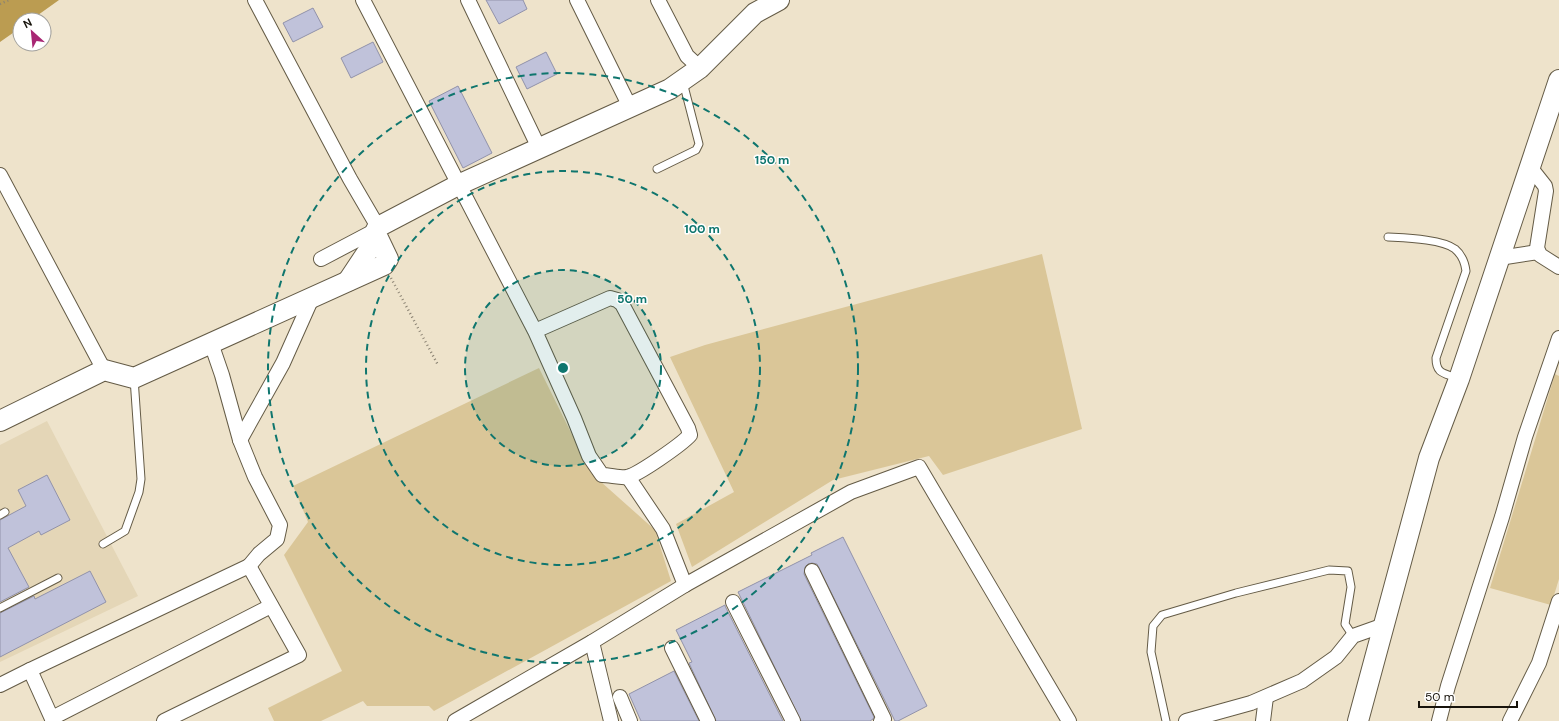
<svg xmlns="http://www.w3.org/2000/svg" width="1559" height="721" font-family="'DM Sans',sans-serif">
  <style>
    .built { fill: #e4d6b7 }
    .green { fill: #dac698 }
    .forest { fill: #bb9c51 }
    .building { fill: #c0c2da; stroke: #9192aa }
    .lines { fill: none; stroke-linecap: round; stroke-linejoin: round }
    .lane-casing { stroke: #645b46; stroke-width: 9 }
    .street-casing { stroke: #645b46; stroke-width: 16 }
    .secondary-casing { stroke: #645b46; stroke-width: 22 }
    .path { stroke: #8b8373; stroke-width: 2.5; stroke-dasharray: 1 3; stroke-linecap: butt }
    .lane { stroke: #fff; stroke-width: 7 }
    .street { stroke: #fff; stroke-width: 14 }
    .secondary { stroke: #fff; stroke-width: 20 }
    .ring { fill: none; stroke: #0f766e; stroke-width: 2; stroke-dasharray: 7 5 }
    .centre { fill: #0f766e; stroke: #fff; stroke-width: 2 }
    .ring-label { font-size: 12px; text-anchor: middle; font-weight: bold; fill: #0f766e; stroke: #fff; stroke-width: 3; stroke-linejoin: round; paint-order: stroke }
  </style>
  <rect width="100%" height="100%" fill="#eee3cb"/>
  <!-- built -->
  <polygon class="built" points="47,421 138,596 0,662 0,445"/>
  <!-- green -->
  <g class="green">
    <polygon points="1042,254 1082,429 943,475 929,456 833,480 692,567 676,524 734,492 670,357 705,345"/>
    <polygon points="539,368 591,473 655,530 671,581 434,711 429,706 367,706 363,701 321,721 274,721 268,708 342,671 284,555 308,522 293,486"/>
    <polygon points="1555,374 1559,376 1559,579 1551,605 1490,588"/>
  </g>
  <!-- forest -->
  <polygon class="forest" points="0,0 59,0 31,20 20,20 20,28 0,42"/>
  <!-- building -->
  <g class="building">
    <polygon points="486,0 523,0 527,9 499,24"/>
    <polygon points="313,8 323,27 293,42 283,23"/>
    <polygon points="373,42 383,62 351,78 341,58"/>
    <polygon points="546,52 557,74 527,89 516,67"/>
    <polygon points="458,86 492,153 463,168 429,101"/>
    <polygon points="47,475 70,520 41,535 39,531 8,548 29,587 0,602 0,520 26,506 18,490"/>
    <polygon points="843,537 927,706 898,721 895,721 817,564 812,563 808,564 805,567 804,574 874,717 873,719 870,721 801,721 738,592 812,555 811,553"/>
    <polygon points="90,571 106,602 0,657 0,613 34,596 35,599"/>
    <polygon points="725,605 725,606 783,721 716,721 689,663 692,662 676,630"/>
    <polygon points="674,671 699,721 641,721 629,694"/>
  </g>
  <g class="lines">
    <!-- lane casing -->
    <g class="lane-casing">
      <g id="lane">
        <polyline points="657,169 696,150 699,144 683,82"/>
        <path d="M1388,237c17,1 54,2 67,12 7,6 10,14 11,22l-30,87c0,16 8,15 21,20"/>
        <polyline points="0,515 5,512"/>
        <polyline points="103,544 125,531 139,492 141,479 134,378"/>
        <polyline points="0,608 58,578"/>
        <polyline points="1166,721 1151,652 1153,626 1162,615 1236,593 1329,570 1348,571 1351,587 1345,624 1353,636"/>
      </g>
    </g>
    <!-- street casing -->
    <g class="street-casing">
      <g id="street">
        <polyline points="255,0 350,179 378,227"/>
        <path d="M363,0l172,331 39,87 15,38 13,19c8,0 18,3 25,2 11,-2 55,-33 63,-42l-2,-7 -66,-124 -5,-4 -7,-2 -75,33"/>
        <polyline points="468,0 539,148"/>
        <polyline points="577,0 630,107"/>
        <polyline points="658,0 687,56 700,68"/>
        <polyline points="1530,167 1545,186 1546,191 1537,248 1540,255 1559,267"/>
        <polyline points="0,175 104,370"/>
        <polyline points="1499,258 1538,252"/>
        <polyline points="321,259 376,230"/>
        <polyline points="211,343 222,375 240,440 255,477 280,525 277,539 259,554 249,566"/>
        <polyline points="240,440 283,363 312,298"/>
        <polyline points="628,477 663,529 685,585"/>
        <polyline points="812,571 884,719 881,721"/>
        <polyline points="733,602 793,721"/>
        <polyline points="592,642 611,721"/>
        <polyline points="672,648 708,721"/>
        <polyline points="0,685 30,670"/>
        <polyline points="620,697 630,721"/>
        <polyline points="52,718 271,606"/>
        <polyline points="53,721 30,670 249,566 299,655 164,721"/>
        <polyline points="455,721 592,642 685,585 851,492 919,467 1069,721"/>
        <polyline points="1186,721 1251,703 1302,681 1336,657 1353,636 1384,625"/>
        <polyline points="1263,721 1266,697"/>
        <polyline points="1439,721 1448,686 1502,517 1525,437 1559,338"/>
        <polyline points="1510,721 1539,663 1559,601"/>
      </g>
    </g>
    <!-- secondary casing -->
    <g class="secondary-casing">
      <g id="secondary">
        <polyline points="348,281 368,251 378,240"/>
        <polyline points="0,421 104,370 134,378 384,265 388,259 377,236 376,230 378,227 458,185 670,89 700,68 755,13 779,0"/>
        <polyline points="1358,721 1429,458 1459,379 1559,80"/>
      </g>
    </g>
    <!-- path -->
    <g class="path">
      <polyline points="0,4 9,0"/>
      <polyline points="391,278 438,365"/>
    </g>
    <!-- lane -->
    <use href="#lane" class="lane"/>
    <!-- street -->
    <use href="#street" class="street"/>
    <!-- secondary -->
    <use href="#secondary" class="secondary"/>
  </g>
  <!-- distance rings -->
  <circle cx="563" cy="368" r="98" fill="#0f766e" fill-opacity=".12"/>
  <g class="ring">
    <circle cx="563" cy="368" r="98"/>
    <circle cx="563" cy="368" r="197"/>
    <circle cx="563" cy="368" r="295"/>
  </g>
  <circle cx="563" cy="368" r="6" class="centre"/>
  <g class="ring-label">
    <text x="772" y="164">150 m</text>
    <text x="702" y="233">100 m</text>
    <text x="632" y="303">50 m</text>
  </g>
  <!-- north arrow -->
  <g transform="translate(32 32) rotate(333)"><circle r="19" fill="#ffffff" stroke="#a2a19d"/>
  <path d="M0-3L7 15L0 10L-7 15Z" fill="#a82774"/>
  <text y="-6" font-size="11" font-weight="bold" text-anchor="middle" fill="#17130b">N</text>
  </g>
  <!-- scale -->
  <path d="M1419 701v6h98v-6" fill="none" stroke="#17130b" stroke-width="2"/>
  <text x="1425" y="701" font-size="12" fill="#17130b" stroke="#ffffff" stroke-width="3" paint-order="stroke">50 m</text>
</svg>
